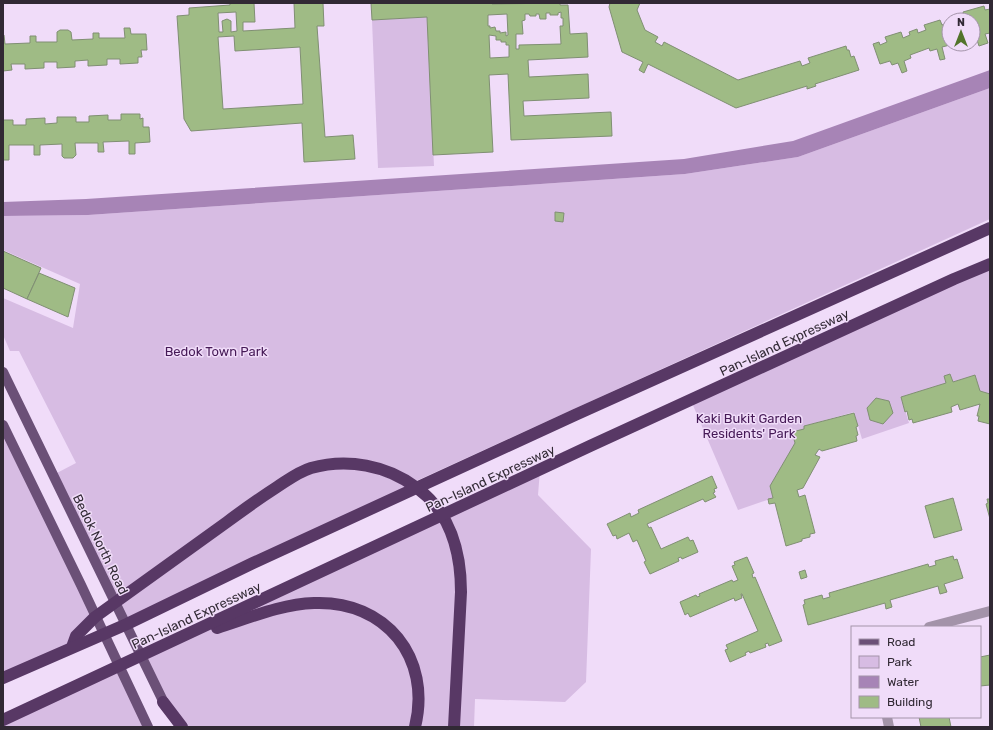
<svg xmlns="http://www.w3.org/2000/svg" width="993" height="730" font-family="Rubik,sans-serif">
  <style>
    .green { fill: #d7bce3 }
    .water { fill: #a784b6 }
    .building { fill: #9fbb85; stroke: #808f73; fill-rule: evenodd }
    .lines { fill: none; stroke-linecap: round; stroke-linejoin: round }
    .minor { stroke: #a393a9; stroke-width: 10 }
    .major { stroke: #6b5077; stroke-width: 10 }
    .highway { stroke: #583865; stroke-width: 12 }
    .labels { text-anchor: middle; stroke-width: 3; stroke-linejoin: round; paint-order: stroke }
    .street-label { font-size: 13px; fill: #312934; stroke: #f0dcf9 }
    .park-label { font-size: 13px; fill: #451956; stroke: #f0dcf9 }
  </style>
  <rect width="100%" height="100%" fill="#f0dcf9"/>
  <!-- green -->
  <g class="green">
    <polygon points="427,17 434,166 378,168 372,20"/>
    <polygon points="990,88 990,219 416,481 407,476 317,462 115,596 55,474 76,463 19,351 10,351 3,335 3,298 73,328 80,284 3,250 3,216 88,215 685,174 798,157"/>
    <polygon points="990,268 990,394 980,391 975,375 953,382 950,374 944,376 946,383 901,397 909,423 862,439 854,412 804,426 804,429 792,432 795,443 770,486 773,498 738,510 692,403"/>
    <polygon points="3,425 95,617 72,647 3,678"/>
    <polygon points="354,464 415,489 127,624 117,601 295,475"/>
    <polygon points="540,470 538,495 591,549 586,682 565,702 475,699 474,727 176,727 141,656"/>
    <polygon points="119,666 148,727 3,727 3,720"/>
  </g>
  <!-- water -->
  <polygon class="water" points="990,70 990,88 798,157 685,174 88,215 3,216 3,202 86,199 684,159 793,141"/>
  <!-- building -->
  <g class="building">
    <path d="M230,3h24l1,19h-12v9l52,-3 -1,-25h29l1,23h-7l8,111 28,-2 2,24 -51,3 -2,-39 -111,8 -7,-12 -7,-103 12,-1v-7l41,-3zM236,12l1,19 -6,1v-11l-4,-2 -5,2 1,11h-4l-1,-19zM234,36l1,15 65,-4 3,57 -80,5 -5,-72z"/>
    <path d="M371,3h120l1,1 68,-1v2h8l2,29 17,-1 1,24 -60,3 1,17 59,-3 1,24 -66,3 1,15 87,-4 1,24 -101,4 -3,-66 -19,1 4,77 -60,3 -6,-138 -55,3zM561,12v6h2v8h-3l1,18 -42,1v4h-3v-15h7l-1,-13 3,-1v-6h4l1,2h6v-2h3l1,5h6v-6h4v2h8v-2zM507,14l1,21 -2,1v-4l-6,1v-2h-4l-1,-4 -5,1v-2h-2v-11zM489,35l7,1v4h5v2h5v3h3v12l-19,1z"/>
    <polygon points="610,3 640,3 637,10 645,30 658,37 655,42 662,46 664,42 738,80 800,61 802,66 810,63 808,58 846,46 847,50 849,50 851,57 854,56 859,70 815,84 816,86 807,89 807,86 736,108 648,64 644,73 639,70 643,62 622,52 609,7"/>
    <polygon points="984,6 985,10 990,9 990,33 985,34 988,43 979,46 976,37 973,38 973,20 949,20 948,42 950,45 942,47 945,59 940,60 937,49 930,51 929,48 910,55 911,58 904,61 907,71 902,73 898,63 892,65 890,61 880,64 873,44 879,42 880,45 887,42 885,37 901,32 903,38 910,35 909,32 917,29 918,33 926,30 924,25 940,20 942,25 949,22 948,20 956,17 957,20 964,17 963,12"/>
    <polygon points="124,28 130,28 131,34 146,34 147,50 141,50 142,57 138,57 138,63 120,64 120,59 107,59 107,65 88,66 88,60 75,61 75,67 57,68 57,62 44,62 44,68 25,69 25,64 11,64 12,70 3,71 3,35 4,35 5,44 30,43 30,36 36,36 36,42 57,42 57,32 60,30 68,30 71,32 72,40 93,39 93,33 99,33 99,38 125,38"/>
    <polygon points="121,114 140,114 140,119 143,118 143,127 149,127 150,142 135,143 135,154 129,154 129,141 103,142 104,152 98,152 98,143 75,143 76,155 73,158 64,158 62,156 62,144 40,145 40,155 34,155 34,145 9,145 9,160 3,160 3,120 13,120 13,125 26,125 26,119 45,118 45,124 57,123 57,117 76,117 76,122 89,122 89,116 108,115 108,120 121,120"/>
    <polygon points="555,212 564,213 563,222 555,221"/>
    <polygon points="3,251 41,268 27,299 3,288"/>
    <polygon points="39,273 75,288 68,317 27,299"/>
    <polygon points="950,374 953,382 975,375 980,391 990,394 990,424 978,421 979,416 977,416 980,404 960,410 958,404 951,407 952,412 913,423 912,419 909,420 907,411 905,412 901,397 946,383 944,376"/>
    <polygon points="876,398 889,401 893,413 883,424 870,420 867,408"/>
    <polygon points="854,413 858,426 856,427 858,435 856,436 857,441 822,451 819,449 815,455 820,457 803,488 797,490 799,497 805,495 815,533 810,534 810,537 802,539 802,541 786,546 775,503 769,504 768,499 773,498 770,486 795,443 792,432 804,429 804,426"/>
    <polygon points="712,476 717,488 714,489 715,492 713,493 716,497 705,502 703,499 647,524 649,528 651,527 661,549 688,537 690,541 693,540 698,552 682,559 681,557 678,558 679,561 650,574 644,562 646,561 637,540 633,542 629,533 617,539 616,535 613,536 607,524 630,513 631,517 639,513 638,510"/>
    <polygon points="953,498 962,530 934,538 925,506"/>
    <polygon points="987,499 990,499 990,519 986,504 988,503"/>
    <polygon points="953,556 954,560 957,559 963,578 944,584 947,592 940,594 938,586 890,600 892,607 886,609 885,603 808,625 803,605 805,604 804,600 822,595 823,599 830,597 829,593 928,564 929,567 936,565 935,561"/>
    <polygon points="747,557 754,573 752,574 753,578 755,577 782,641 769,646 768,643 765,644 766,647 750,653 749,651 745,653 746,655 730,662 725,650 728,649 726,645 758,631 742,594 741,594 742,598 735,601 734,598 690,617 688,613 685,615 680,602 696,595 697,597 700,596 699,594 732,580 733,582 738,580 732,566 735,565 734,562"/>
    <polygon points="805,570 807,577 801,579 799,572"/>
    <polygon points="990,655 990,685 980,686 980,657"/>
    <polygon points="919,717 949,717 951,727 921,727"/>
  </g>
  <g class="lines">
    <!-- minor -->
    <g class="minor">
      <polyline points="929,627 990,611"/>
      <polyline points="887,717 889,727"/>
    </g>
    <!-- major -->
    <g class="major">
      <polyline points="3,372 166,707"/>
      <polyline points="3,425 81,585 148,727"/>
    </g>
    <!-- highway -->
    <g class="highway">
      <path d="M217,628c32,-10 64,-24 97,-25 72,-3 118,55 101,124"/>
      <path d="M72,647l4,-11 19,-19c44,-32 88,-63 132,-95 16,-12 33,-24 50,-35 11,-7 21,-15 34,-19 36,-10 76,-3 106,20 33,24 44,64 44,104l-7,135"/>
      <polyline points="3,678 127,624 253,563 575,415 990,228"/>
      <polyline points="163,702 182,727"/>
      <polyline points="3,720 590,446 954,279 990,264"/>
    </g>
  </g>
  <g class="labels">
    <!-- street labels -->
    <g class="street-label">
      <text transform="translate(784 342) rotate(-25)" y="5">Pan-Island Expressway</text>
      <text transform="translate(490 478) rotate(-25)" y="5">Pan-Island Expressway</text>
      <text transform="translate(101 544) rotate(64)" y="5">Bedok North Road</text>
      <text transform="translate(196 615) rotate(-25)" y="5">Pan-Island Expressway</text>
    </g>
    <!-- park labels -->
    <g class="park-label">
      <text x="216" y="356">Bedok Town Park</text>
      <text x="749" y="423">Kaki Bukit Garden<tspan x="749" dy="15">Residents' Park</tspan></text>
    </g>
  </g>
  <!-- border -->
  <rect width="993" height="730" fill="none" stroke="#312934" stroke-width="8"/>
  <!-- legend -->
  <rect x="851" y="626" width="130" height="92" fill="#f0dcf9" stroke="#a494aa"/>
  <rect x="859" y="639" width="20" height="6" fill="#6b5077" stroke="#a494aa"/>
  <text x="887" y="646" font-size="12" fill="#312934">Road</text>
  <rect x="859" y="656" width="20" height="12" fill="#d7bce3" stroke="#a494aa"/>
  <text x="887" y="666" font-size="12" fill="#312934">Park</text>
  <rect x="859" y="676" width="20" height="12" fill="#a784b6" stroke="#a494aa"/>
  <text x="887" y="686" font-size="12" fill="#312934">Water</text>
  <rect x="859" y="696" width="20" height="12" fill="#9fbb85" stroke="#a494aa"/>
  <text x="887" y="706" font-size="12" fill="#312934">Building</text>
  <!-- north arrow -->
  <g transform="translate(961 32)"><circle r="19" fill="#f0dcf9" stroke="#a494aa"/>
  <path d="M0-3L7 15L0 10L-7 15Z" fill="#52742b"/>
  <text y="-6" font-size="11" font-weight="bold" text-anchor="middle" fill="#312934">N</text>
  </g>
</svg>
